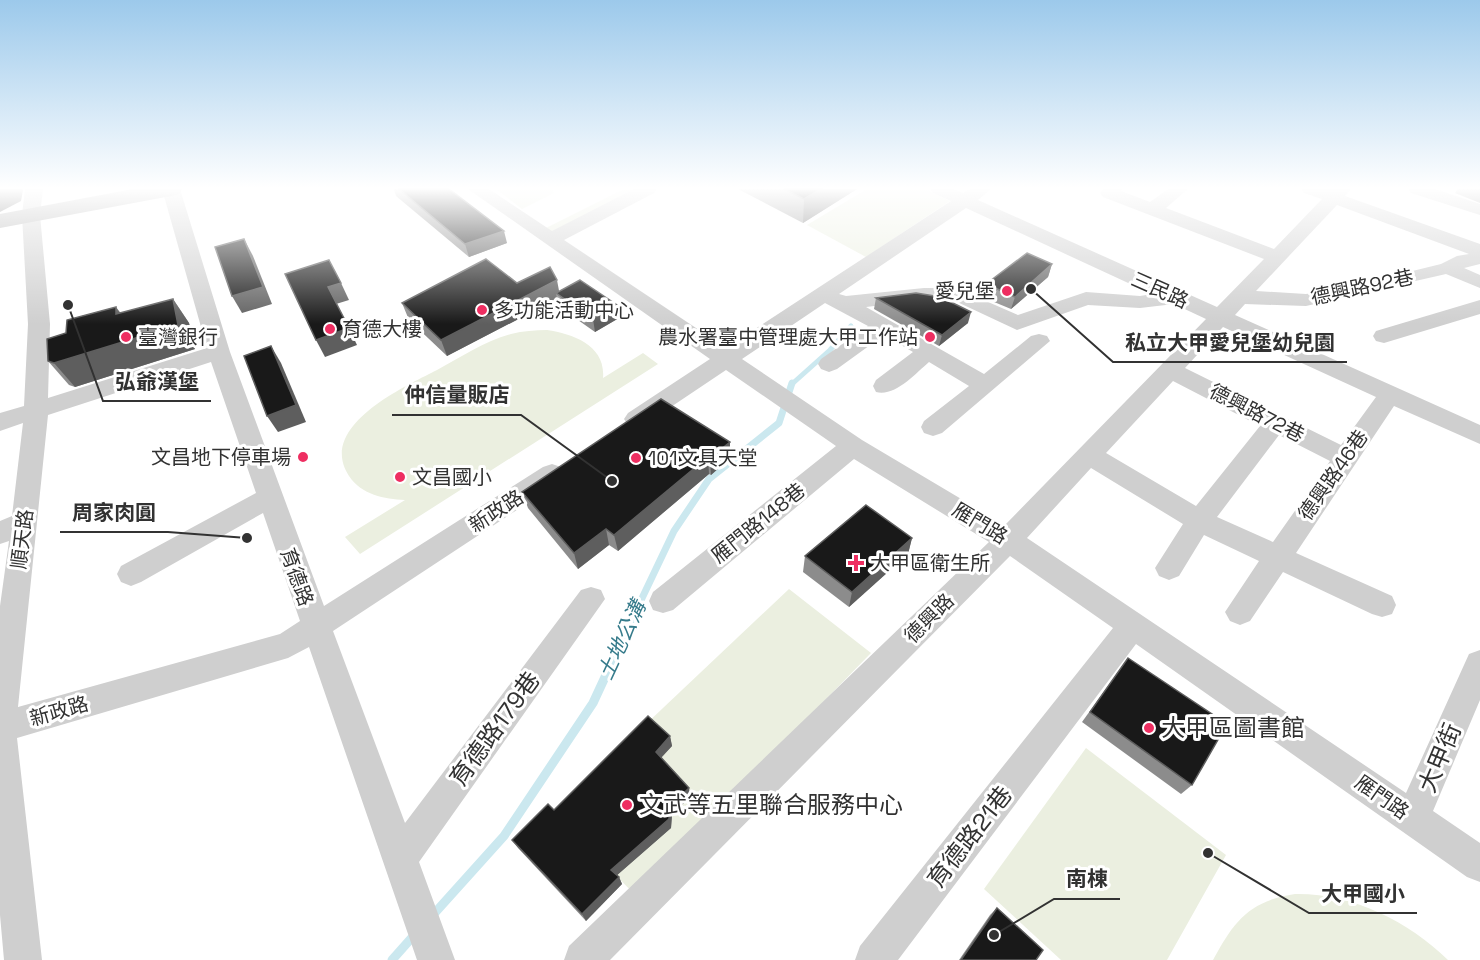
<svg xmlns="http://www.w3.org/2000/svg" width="1480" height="960" font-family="'Space Grotesk','Noto Sans TC',sans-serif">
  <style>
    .green { fill: #ebefe0 }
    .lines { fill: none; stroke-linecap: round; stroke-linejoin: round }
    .stream-far2 { stroke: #cbe8ef; stroke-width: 5 }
    .stream-far1 { stroke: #cbe8ef; stroke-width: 7 }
    .stream { stroke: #cbe8ef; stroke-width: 9 }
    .minor { fill: #cfcfcf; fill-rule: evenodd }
    .major { fill: #aaa; fill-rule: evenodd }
    .wall { fill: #8c8c8c }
    .shaded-wall { fill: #5e5e5e }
    .building { fill: #191919; stroke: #5e5e5e; stroke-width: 1.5 }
    .poi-dot { fill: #ee2e61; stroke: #fff; stroke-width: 2 }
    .labels { text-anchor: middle; stroke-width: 6; stroke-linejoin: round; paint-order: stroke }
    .street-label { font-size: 20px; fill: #323232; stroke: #fff }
    .poi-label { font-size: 20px; fill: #323232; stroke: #fff; text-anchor: start }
    .water-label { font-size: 21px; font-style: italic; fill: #367b8b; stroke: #fff }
    .near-poi-label { font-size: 24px; fill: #323232; stroke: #fff; text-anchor: start }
    .near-street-label { font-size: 24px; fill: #323232; stroke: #fff }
    .leader { fill: none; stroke: #323232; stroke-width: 2 }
    .callout-dot { fill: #323232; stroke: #fff; stroke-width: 2 }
    .callout-label { font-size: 21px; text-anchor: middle; font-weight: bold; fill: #323232; stroke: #fff; stroke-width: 6; stroke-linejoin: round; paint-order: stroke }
  </style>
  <rect width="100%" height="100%" fill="#fff"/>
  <!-- green -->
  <g class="green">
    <polygon points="496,189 552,189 554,193 522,209"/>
    <polygon points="624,189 644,189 555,234 546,228"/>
    <polygon points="867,189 925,189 950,201 866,257 807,225"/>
    <path d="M547,330c27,4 59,16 56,48l40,-25 15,11 -298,190 -15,-17 60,-37c-21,-1 -43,-5 -56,-24 -33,-50 57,-90 88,-106 24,-13 48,-29 74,-36 12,-3 24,-4 36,-4z"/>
    <polygon points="789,589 871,653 635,895 554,811"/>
    <polygon points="1086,748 1226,855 1167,960 1061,960 984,889"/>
    <path d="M1295,894c57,-1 113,27 153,66h-235c21,-39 36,-59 82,-66z"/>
  </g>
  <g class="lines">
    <!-- stream-far2 -->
    <polyline class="stream-far2" points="792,384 830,350 851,326"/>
    <!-- stream-far1 -->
    <polyline class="stream-far1" points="624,636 674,531 709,479 779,423 792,383"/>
    <!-- stream -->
    <g class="stream">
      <polyline points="432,916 504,836 593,703 625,634"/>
      <polyline points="392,960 416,933"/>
    </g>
    <!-- minor -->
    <g class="minor">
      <path d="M25,189h18l-3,26 10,109 -2,74 159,-50 -45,-159h18l50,163 94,254 219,-139 9,-3 9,3 4,7 -4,7 -228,150 72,192 176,-233 10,-3 10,3 4,9 -186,263 36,98h-38l-108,-313 -21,11 -271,80 25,222h-38l-4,-45v-309l9,-65 -9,3v-23l12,-5 11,-93 -23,8v-18l24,-7 4,-82 -6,-109zM211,362l45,131 -135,73 -4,8 4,8 10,4 10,-4 122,-69 37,108 -20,13 -262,73 30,-292z"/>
      <path d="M468,189h21l63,42 82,-42h23l-3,4 -90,47 162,108 225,-147 -18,-8 -3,-4h24l9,4 7,-4h21l-13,11 239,107 47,-48 -161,-62 -3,-4 3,-4h20l-2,2 29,11 18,-13h20l-22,19 108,41 48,-50 -18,-6 -3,-4h50l-6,7 135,48v20l-16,4 16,7v13l-34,-14 -140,32 -61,-2 -10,11 245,110v19l-86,-38 -98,147 96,43 4,9 -4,9 -10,3 -10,-3 -89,-42 -33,49 -10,4 -10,-4 -5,-9 34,-51 -55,-26 -25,41 -10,4 -10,-4 -4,-8 28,-44 -92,-56 -64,70 379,255 63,-139 11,-4v50l-47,111 47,32v39l-13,-5 -331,-233 -238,316h-43l5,-14 253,-318 -103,-72 -400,404h-46l5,-14 420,-404 -135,-83 -181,151 -10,3 -10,-3 -4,-9 4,-9 183,-146 -110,-76 -82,55 -8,3 -8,-3 -4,-6 4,-6 82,-54zM1337,205l132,49 -12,2 -16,8 -57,14 -78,16 -50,-3zM966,208l186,86 -12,2 -54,-4 -68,23 -62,-27h-32l-78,8 -7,-2zM924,300h29l64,30 71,-25 52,3 34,-4 32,15 -201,206 -143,-85 -120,-81 83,-56 43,23 -47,33 -3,5 3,5 8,3 8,-3 47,-34 29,17 -37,28 -3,6 3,6c19,5 39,-18 53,-30l40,24 -45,35 -3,6 3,6 9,3 9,-3 108,-92 -3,-5 -8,-2 -8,2 -47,38 -118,-67zM1223,327l153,70 -35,48 -156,-77zM1173,381l87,45 -64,80 -90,-53zM1279,435l51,26 -57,81 -56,-25z"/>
      <polygon points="1408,189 1435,189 1480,204 1480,215 1411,193"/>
      <polygon points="1480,300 1480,314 1384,343 1376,341 1373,336 1376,331"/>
    </g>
    <!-- major -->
    <polygon class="major" points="133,189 182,189 179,194 171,196 0,228 0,214"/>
  </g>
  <!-- wall -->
  <g class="wall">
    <polygon points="394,189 449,189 507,243 469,257 396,196"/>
    <polygon points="738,189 857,189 803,223"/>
    <polygon points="1458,189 1480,189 1480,203 1455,193"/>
    <polygon points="1052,264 1048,277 1011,309 982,297 986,284"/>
    <polygon points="517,283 559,291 617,305 619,318 595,332 558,306 557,299 447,356 409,320 402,303"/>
    <polygon points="876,298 968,323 939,346 874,309"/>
    <polygon points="173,299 189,323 195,349 75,387 69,385 48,361 66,333 121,313"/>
    <polygon points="730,442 730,458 711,475 709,474 618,551 609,545 578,569 528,508 522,492"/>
    <polygon points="912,538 908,554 849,607 803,572 805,556"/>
    <polygon points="1128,658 1192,785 1181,794 1082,722"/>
    <polygon points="670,736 672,746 661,758 689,788 690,797 672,815 671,828 617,875 619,877 622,884 586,921 518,848 512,840 554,810"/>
    <polygon points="997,908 1036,960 959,960 990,915"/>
  </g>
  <!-- shaded-wall -->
  <g class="shaded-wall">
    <polygon points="0,189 22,189 23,190 21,201 0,212"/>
    <polygon points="821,189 857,189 803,223 804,199"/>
    <polygon points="504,231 507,243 469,257 465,244"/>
    <polygon points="244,239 253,256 272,304 242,313 232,296"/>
    <polygon points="1052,264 1048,277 1011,309 1015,297"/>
    <polygon points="557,280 560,296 556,293 557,299 447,356 441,340"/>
    <polygon points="341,283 349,300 336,304 328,287"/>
    <polygon points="173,299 189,323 195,349 75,387 54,363"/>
    <polygon points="617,305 619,318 595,332 593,319"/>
    <polygon points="116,307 134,331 116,314"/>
    <polygon points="971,312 968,323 939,346 942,335"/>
    <polygon points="349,328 357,345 325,357 316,340"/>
    <polygon points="271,346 281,363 306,422 278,432 267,416"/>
    <polygon points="730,442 730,458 711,475 710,458"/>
    <polygon points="708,457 709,474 618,551 614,535"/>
    <polygon points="606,529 609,545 578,569 574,553"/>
    <polygon points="912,538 908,554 849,607 852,592"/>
    <polygon points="670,736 672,746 658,761 656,752"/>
    <polygon points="689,788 690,797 672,815 671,828 615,877 611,870 670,806"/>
    <polygon points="619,877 622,884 586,921 582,914"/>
  </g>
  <!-- building -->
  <g class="building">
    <polygon points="399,189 449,189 504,231 465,244"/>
    <polygon points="784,189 821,189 804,199"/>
    <polygon points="244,239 263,287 232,296 215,247"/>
    <polygon points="1027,253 1052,264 1015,297 986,284"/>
    <polygon points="486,259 517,283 550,267 557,280 441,340 402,303"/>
    <polygon points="329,260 341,283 328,287 349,328 316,340 285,274"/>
    <polygon points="580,280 617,305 593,319 556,293"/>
    <polygon points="916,293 941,297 971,312 942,335 876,298"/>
    <polygon points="173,299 178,325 54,363 48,361 47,339 66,333 67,320 116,307 116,314"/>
    <polygon points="271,346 296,405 267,416 244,356"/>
    <polygon points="661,399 730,442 710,458 708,457 614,535 606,529 574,553 522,492"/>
    <polygon points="866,505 912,538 852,592 805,556"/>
    <polygon points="1128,658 1227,724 1192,785 1090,712"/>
    <polygon points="648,716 670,736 656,752 689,788 670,806 669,819 611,870 619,877 582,914 512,840 548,804 554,810"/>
    <polygon points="997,908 1043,950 1036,960 961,960"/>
  </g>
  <!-- sky -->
  <linearGradient id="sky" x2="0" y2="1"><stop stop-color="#9cc9eb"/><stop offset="0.58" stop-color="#fff"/><stop offset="1" stop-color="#fff" stop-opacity="0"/></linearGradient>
  <rect width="1480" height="324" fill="url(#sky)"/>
  <!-- markers -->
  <g class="poi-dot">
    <circle cx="1007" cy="291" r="6"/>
    <circle cx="482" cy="310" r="6"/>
    <circle cx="330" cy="329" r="6"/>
    <circle cx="126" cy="337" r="6"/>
    <circle cx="930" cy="337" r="6"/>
    <circle cx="303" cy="457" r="6"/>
    <circle cx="636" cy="458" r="6"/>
    <circle cx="400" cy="477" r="6"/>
    <path d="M853 554h6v6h6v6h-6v6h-6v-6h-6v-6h6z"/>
    <circle cx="1149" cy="728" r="6"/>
    <circle cx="627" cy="805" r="6"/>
  </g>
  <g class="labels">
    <!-- street labels -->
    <g class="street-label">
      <text transform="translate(1362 287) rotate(-12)" y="7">德興路92巷</text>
      <text transform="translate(1160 290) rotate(24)" y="7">三民路</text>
      <text transform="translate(1257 413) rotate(27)" y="7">德興路72巷</text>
      <text transform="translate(1333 475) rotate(-55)" y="7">德興路46巷</text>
      <text transform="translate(496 511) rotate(-33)" y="7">新政路</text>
      <text transform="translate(758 523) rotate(-39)" y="7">雁門路148巷</text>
      <text transform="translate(980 523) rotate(31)" y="7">雁門路</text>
      <text transform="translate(22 539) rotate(-83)" y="7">順天路</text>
      <text transform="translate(297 577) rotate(70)" y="7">育德路</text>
      <text transform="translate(929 618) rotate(-45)" y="7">德興路</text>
      <text transform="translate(59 711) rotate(-16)" y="7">新政路</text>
      <text transform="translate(1382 797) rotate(35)" y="7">雁門路</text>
    </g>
    <!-- poi labels -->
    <g class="poi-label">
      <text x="995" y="298" text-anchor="end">愛兒堡</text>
      <text x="494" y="317">多功能活動中心</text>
      <text x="342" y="336">育德大樓</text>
      <text x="138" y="344">臺灣銀行</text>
      <text x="918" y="344" text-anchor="end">農水署臺中管理處大甲工作站</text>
      <text x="291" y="464" text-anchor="end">文昌地下停車場</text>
      <text x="648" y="465">101文具天堂</text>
      <text x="412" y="484">文昌國小</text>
      <text x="870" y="570">大甲區衛生所</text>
    </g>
    <!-- water labels -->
    <g class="water-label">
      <text transform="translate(622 640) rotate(-65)" y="7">土地公溝</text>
    </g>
    <!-- near-poi labels -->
    <g class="near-poi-label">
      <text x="1161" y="736">大甲區圖書館</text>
      <text x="639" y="813">文武等五里聯合服務中心</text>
    </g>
    <!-- near-street labels -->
    <g class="near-street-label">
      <text transform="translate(495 729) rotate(-54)" y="8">育德路179巷</text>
      <text transform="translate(1440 758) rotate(-67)" y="8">大甲街</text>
      <text transform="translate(970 837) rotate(-52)" y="8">育德路21巷</text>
    </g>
  </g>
  <!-- callouts -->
  <path class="leader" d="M1031 289L1113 362H1347M68 305L103 401H211M612 481L521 415H392M247 538L168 532H60M994 935L1054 899H1120M1208 853L1309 913H1417"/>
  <g class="callout-dot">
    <circle cx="1031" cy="289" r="6"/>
    <circle cx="68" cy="305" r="6"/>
    <circle cx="612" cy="481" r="6"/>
    <circle cx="247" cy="538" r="6"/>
    <circle cx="994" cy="935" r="6"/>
    <circle cx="1208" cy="853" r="6"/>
  </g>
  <g class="callout-label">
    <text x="1230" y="350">私立大甲愛兒堡幼兒園</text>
    <text x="157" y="389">弘爺漢堡</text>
    <text x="457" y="402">仲信量販店</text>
    <text x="114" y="520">周家肉圓</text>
    <text x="1087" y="886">南棟</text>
    <text x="1363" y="901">大甲國小</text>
  </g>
</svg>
